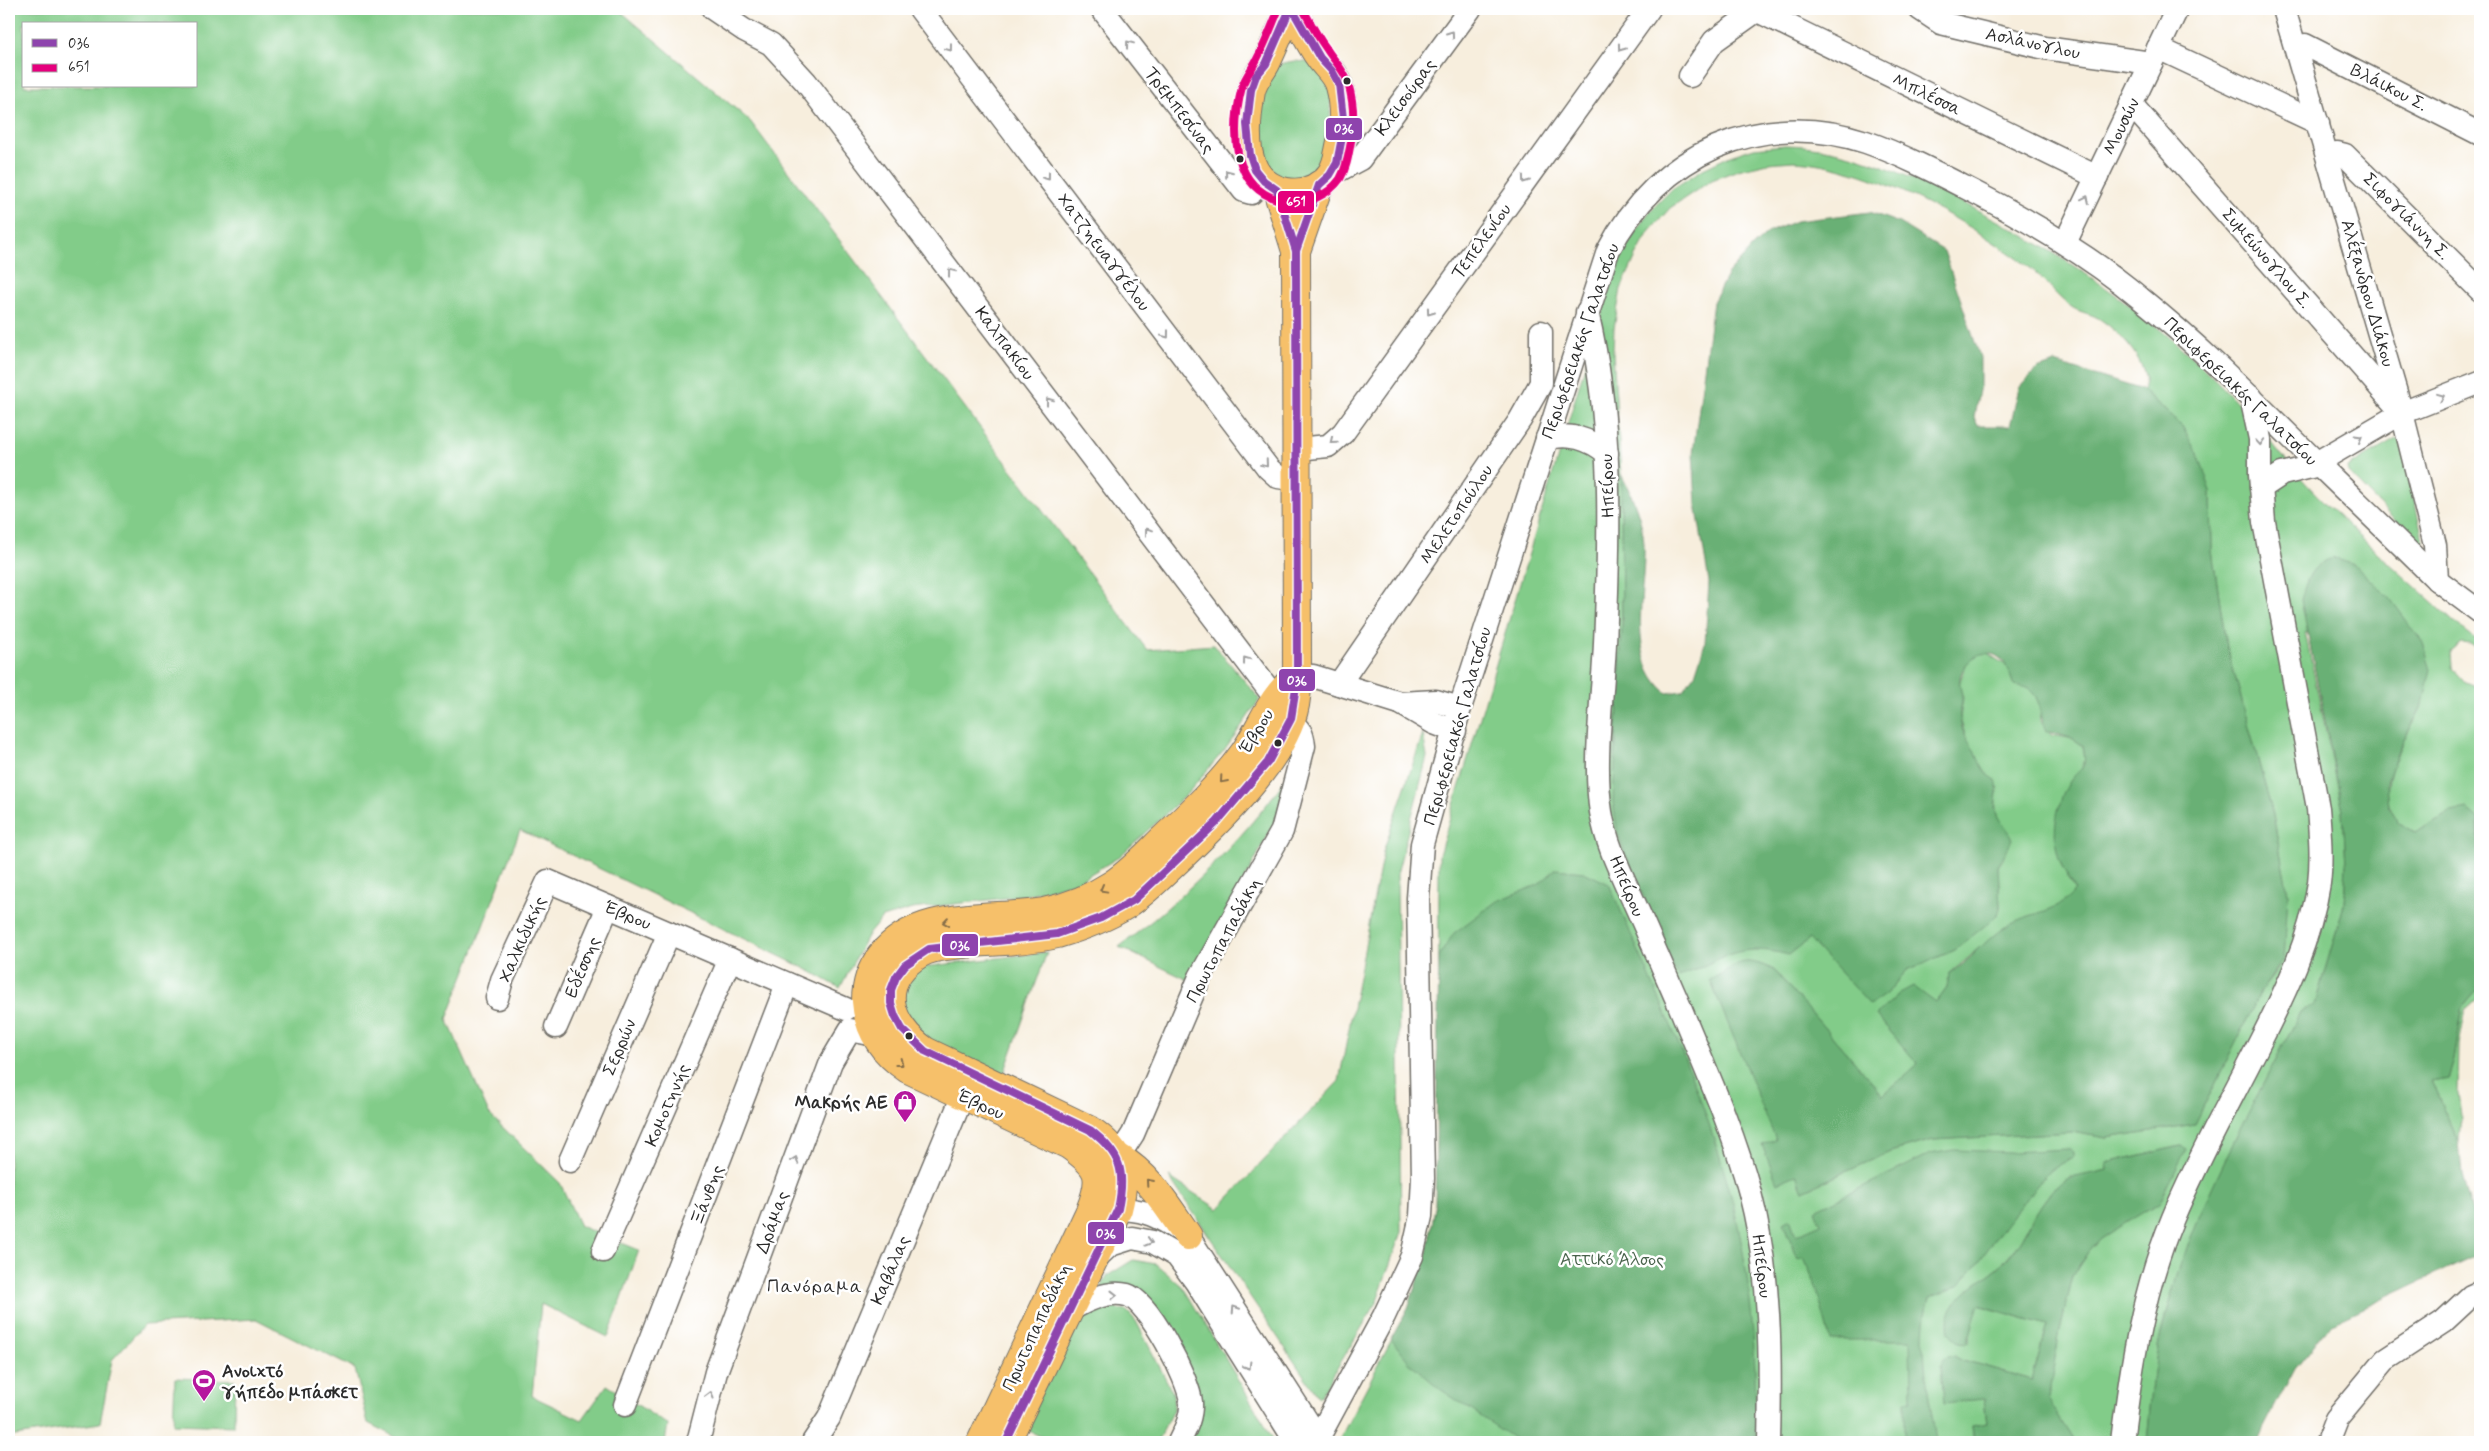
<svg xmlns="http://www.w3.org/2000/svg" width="2489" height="1451" font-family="Mynerve,sans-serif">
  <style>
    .green { fill: #82cc89; stroke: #567c5a; fill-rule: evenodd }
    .forest { fill: #69b075; stroke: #4a6e50 }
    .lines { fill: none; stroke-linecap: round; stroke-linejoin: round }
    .minor-casing { stroke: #726f69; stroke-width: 25 }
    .major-casing { stroke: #726f69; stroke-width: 30 }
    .minor { stroke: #fff; stroke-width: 22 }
    .major { stroke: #f6c06b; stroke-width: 28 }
    .bus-1-casing { stroke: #fff; stroke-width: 11 }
    .bus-2-casing { stroke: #fff; stroke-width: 11 }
    .bus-1 { stroke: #8e44ad; stroke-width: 8 }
    .bus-2 { stroke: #e5007d; stroke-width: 8 }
    .oneway { stroke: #a0a0a0 }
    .oneway2 { stroke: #866e48 }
    .bus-dot { fill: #2b2b2b; stroke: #fff; stroke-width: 2 }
    .labels { text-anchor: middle; stroke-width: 5; stroke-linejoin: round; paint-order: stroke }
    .street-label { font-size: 18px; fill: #2b2b2b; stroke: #fff }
    .poi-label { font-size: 18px; font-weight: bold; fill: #2b2b2b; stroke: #fff; text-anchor: end }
    .park-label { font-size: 18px; fill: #49634c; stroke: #fff }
    .neighbourhood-label { font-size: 19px; letter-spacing: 1px; fill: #2b2b2b; stroke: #fff }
    .line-badge { stroke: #fff; stroke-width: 2 }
    .badge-label { font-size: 14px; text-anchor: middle; font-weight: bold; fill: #fff }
  </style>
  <rect width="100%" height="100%" fill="#fff"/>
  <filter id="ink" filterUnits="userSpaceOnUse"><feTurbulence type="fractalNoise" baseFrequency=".02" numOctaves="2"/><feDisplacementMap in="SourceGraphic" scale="10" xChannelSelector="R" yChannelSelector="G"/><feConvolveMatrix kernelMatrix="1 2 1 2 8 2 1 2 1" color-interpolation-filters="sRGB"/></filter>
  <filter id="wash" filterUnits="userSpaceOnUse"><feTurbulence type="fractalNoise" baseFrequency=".0096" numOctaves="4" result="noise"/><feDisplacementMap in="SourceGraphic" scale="20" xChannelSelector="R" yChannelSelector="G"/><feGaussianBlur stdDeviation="1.12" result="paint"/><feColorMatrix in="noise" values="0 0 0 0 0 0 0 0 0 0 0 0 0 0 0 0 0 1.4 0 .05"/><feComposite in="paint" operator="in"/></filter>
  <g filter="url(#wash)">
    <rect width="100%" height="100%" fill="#f7eedd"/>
    <!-- green -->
    <g class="green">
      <path d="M9,9h609l132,112 397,529 67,-5 46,54 -33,48 -39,46 -69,64 -42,25 -55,14 -110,13 -30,9 -15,18 -27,52 -30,-17 -290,-141 -73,189 42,95 71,69 20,43 59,24 -31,87 -67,-33 -9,92 50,24 25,-35 61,40 -3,17h-260l-37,-19 -13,-54 -99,-50 -112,6 -32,35 -12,63 -91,14zM24,24h172v62h-172z"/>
      <polygon points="1294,61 1306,62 1317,68 1331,88 1329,162 1314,181 1278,183 1256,154 1254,126 1270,70 1283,63"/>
      <path d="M1785,145c60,1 111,25 164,51 106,51 206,118 287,205 28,29 51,64 80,93 44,45 93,86 139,129l25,19v9l-10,-7 -9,-1 -11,9 1,15 14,16 15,6v205l-2,-76 -27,-6 -35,20c-5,-3 -14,-5 -17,-9 -31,-34 9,-86 24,-119l-118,-72 38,179 3,53 -2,41 -29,99 -15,8c-52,105 -120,221 -142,336 -6,31 -8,63 -11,94h-72l-28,-43 13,-69 13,-55 15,-23 13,-14 27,-18 53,-74 -75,17 1,7 -26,7h-12l-17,13 -20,29 -13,24 -17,21 -46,38 12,41 10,-38 69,20 -15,55 -69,-20 -9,-5 30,44 3,24 -15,3 2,16h-636l70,-134 19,-56 8,-44 3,-73 1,-280 145,-486 29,-89 10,-28 14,-23 13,-18 22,-22 31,-20 27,-13 24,-8zM1793,161c76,3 176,61 236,106 15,11 25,28 41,39 8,6 19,7 28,12 18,11 43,37 47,58 1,4 -1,10 -2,14l39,36 29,65 1,60 14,92 47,172 15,79 -9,74 -18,23 -66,133 -89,14 -34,-6 -139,8 -43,12 -87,39 -80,-218 10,-7 41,4 109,125 36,-31 -43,-49 24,-22 36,10 11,-15 2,-14 57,-48 43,-15 19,-10 7,-11 -13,-24 -6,-24 14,-60 11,-10 4,-13 -2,-13 -9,-7 -22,-4 -11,-14 -2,-20 -8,-11 -8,-4 -9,-1 -7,-19 -20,-13h-9l-11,9 -8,22 4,14 -3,20 7,23 8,11 4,12 19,23c-2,13 -6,30 7,39 1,15 4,28 -7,40l2,42 -45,42 -48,20 -21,24 -77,-55 -20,15c-22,-5 -43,-8 -65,1 -10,4 -21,11 -31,16l-78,-216 7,-125 -1,-156 -8,-122 1,-24 7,-39 15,-33 13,-24 21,-24 42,-28 26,-10 30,-7z"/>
      <polygon points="2396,439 2401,440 2424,544 2417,543 2348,473 2347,468 2353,464"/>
      <polygon points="1423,734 1427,757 1397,874 1401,1232 1376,1304 1319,1398 1169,1177 1218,1209 1339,1081 1383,852"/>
      <path d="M1285,780l-6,35 -89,166 -71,-34c62,-47 121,-104 166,-167z"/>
      <polygon points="1047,952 1002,1079 929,1045 904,1017 903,986 911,976 923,967"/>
      <polygon points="2480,986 2480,996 2466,1009 2459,1045 2458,1092 2461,1114 2459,1142 2431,1082 2448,1079 2454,1060 2463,1006"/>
      <polygon points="1133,1260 1156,1264 1183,1287 1275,1442 1190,1442 1201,1417 1154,1309 1101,1288 1107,1276"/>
      <polygon points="1101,1306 1127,1311 1136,1321 1173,1393 1174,1408 1157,1442 1052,1442 1019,1426 1077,1326 1086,1313"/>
      <polygon points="175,1378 235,1380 234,1426 173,1424"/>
    </g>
    <!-- forest -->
    <g class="forest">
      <path d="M1870,212l29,11 45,28 36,106v28l-6,32 4,9h32l9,-38 18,-19 18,-6 88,27 39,36 17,31 12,34 1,60 14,92 47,172 15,79 -4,65 -23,32 -66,133 -89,14 -34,-6 -139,8 -43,12 -87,39 -7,-16 -19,8 -15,-38 14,-5 -66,-160c30,-16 30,-26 64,-10l109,125 35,-31 -42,-49 24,-22 13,-7 23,17 11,-15 2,-14c21,-12 35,-34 56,-47 23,-16 53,-12 70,-37 -3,-9 -9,-15 -13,-24 -12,-25 -7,-60 7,-83 11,-18 19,-10 14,-37l-9,-7 -28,-8c-9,-20 -2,-44 -33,-46 -2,-6 -3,-13 -6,-18 -13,-23 -38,-14 -46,7 -3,9 0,14 1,22 1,5 -1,11 -2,16 -1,14 6,27 14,38 8,14 6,21 22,30 4,11 -3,21 0,32 3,11 13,16 17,27l-15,27 2,42 -2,7 -43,35 -48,20 -21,24 -16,11 -61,-66 -20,16c-54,-14 -64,4 -111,22l-56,-131 -5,-16 -4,-29 9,-171 -1,-156c11,21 22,46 23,70 2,47 -19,115 23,149l15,-2 13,-17 10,-31 4,-61 -13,-78 -3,-51 20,-151 14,-27 26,-29 16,-14 27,-11z"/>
      <path d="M2333,558l22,7 34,32 34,46 8,26 -8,35 -25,47 -11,31 2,26 10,16 17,8 35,-20 16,-3 11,9 2,168 -17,20 -9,54 -6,19 -17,3 28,60 3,34 18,63v14l-148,70 -37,45 -38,74h-110c3,-31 5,-63 11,-94 22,-117 89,-230 142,-336l15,-8 29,-99 2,-41 -3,-53 -42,-211c6,-21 9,-35 32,-42z"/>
      <path d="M1556,869l28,3 25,12c38,88 80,175 109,267 31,94 40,192 37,291h-236l-79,-53 -30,-26 -19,-24 17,-31 19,-56 8,-44 4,-252 15,-23 43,-32 41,-16z"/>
      <path d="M2181,1146l5,3 -26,53 -59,36 -13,14 -15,23 -13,55 -12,69 27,43h-101l-2,-16 15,-3 -3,-24 -40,4 -3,-38 2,-6 11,-4 9,5 69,20 15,-55 -68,-20 -12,38 -8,-1 -10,-9c-2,-13 -1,-18 6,-29 11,-17 32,-26 47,-40 26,-25 33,-64 64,-85 2,-1 35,-7 41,-9l-1,-7z"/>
      <path d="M2067,1149l6,3v5l-25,15 -41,50 -32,45 -18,19 -27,12c-14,46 0,98 6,144h-31v-41h6l-1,-61h-80l-13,-50 -13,-33 -6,2 -15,-36 7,-4 6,16 25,-11 -6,-14 115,-56 24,-4 57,2z"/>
    </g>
  </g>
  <g filter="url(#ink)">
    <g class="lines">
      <!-- minor casing -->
      <g class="minor-casing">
        <g id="minor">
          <polyline points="713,9 744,30 771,44 806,82 1272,694 1278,695"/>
          <polyline points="920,9 1268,468 1278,477 1298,480"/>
          <polyline points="1102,9 1244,191 1251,193 1264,181"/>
          <polyline points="1920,9 1941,23 2045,48 2151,63"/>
          <polyline points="2284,9 2402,413 2435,545 2437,580"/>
          <polyline points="1758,11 2097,177"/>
          <polyline points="2158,48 2318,123"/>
          <polyline points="2297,48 2305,45 2480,134"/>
          <polyline points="1690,76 1714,41 1759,9"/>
          <polyline points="2131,104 2398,408"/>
          <polyline points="2329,157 2337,153 2345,155 2480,290"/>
          <polyline points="1330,175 1360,159 1470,9"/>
          <polyline points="2065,243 2177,9"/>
          <path d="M1587,312c26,108 23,220 18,331 -2,51 -12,120 -4,169 5,31 19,59 32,88 16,35 31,71 47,107 25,61 53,122 70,186 21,80 21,166 19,249"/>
          <path d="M1547,438c23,-5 41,0 60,15"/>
          <polyline points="1297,449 1328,446 1343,433 1649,9"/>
          <polyline points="2316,463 2402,413 2480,382"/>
          <polyline points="2261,488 2282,474 2319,465"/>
          <polyline points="1297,675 1313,676 1400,703 1434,723 1455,731"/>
          <polyline points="1339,684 1520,420 1541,383 1541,332"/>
          <polyline points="1400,703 1436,701 1460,708"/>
          <polyline points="497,998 502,980 548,881 846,1009"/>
          <polyline points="556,1027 608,907"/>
          <path d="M1118,1157l15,-23 67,-157 82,-146 22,-85c-1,-12 -4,-18 -15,-24"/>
          <polyline points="570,1161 669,933"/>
          <path d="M1101,1210c38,-4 56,4 87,26l130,202"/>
          <polyline points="603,1251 730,959"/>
          <polyline points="1094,1260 1110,1245 1132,1238 1153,1242 1177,1256 1196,1282 1296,1442"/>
          <path d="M1069,1311c16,-10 38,-21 58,-16 22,6 62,85 64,107 1,15 -6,28 -12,40"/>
          <polyline points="625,1405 787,984"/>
          <polyline points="698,1442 716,1372 831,1062 850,1030 875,1035"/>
          <polyline points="813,1442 829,1418 963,1095"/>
          <path d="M1316,1442l68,-126 28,-60 9,-40 2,-38 -5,-280 4,-54 38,-136 148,-457c50,-97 152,-144 258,-109 37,13 73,32 108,50 58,30 116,64 166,106 65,52 119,108 178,166 40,39 80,77 119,116l43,32"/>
          <path d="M2122,1442c9,-76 21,-152 51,-224 25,-60 58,-118 87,-176 26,-51 50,-101 59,-159 3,-24 1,-50 -1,-75l-54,-286 -4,-47v-36l-9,-42"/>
          <polyline points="2327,1442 2336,1419 2385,1360 2443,1322 2471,1296 2480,1292"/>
        </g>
      </g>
      <!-- major casing -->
      <g class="major-casing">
        <g id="major">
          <path d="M1290,9c-8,17 -15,35 -23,52 -5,11 -13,17 -16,30 -4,23 -8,57 3,78 15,29 58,32 77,5 7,-10 7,-20 10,-32 3,-18 3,-38 -2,-56 -3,-12 -12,-18 -19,-28 -11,-15 -19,-33 -28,-49"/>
          <polyline points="1296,251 1319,185"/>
          <path d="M1118,1157c32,19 49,49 70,79"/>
          <path d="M981,1442l109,-231c14,-36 10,-44 -21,-66l-161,-76c-24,-16 -40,-38 -42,-68 0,-17 5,-32 15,-45 37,-48 109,-35 163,-44 24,-5 49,-15 69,-28 18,-12 33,-28 48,-43 30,-28 59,-55 83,-88 13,-18 21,-41 35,-58 5,-7 12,-13 18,-20"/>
          <path d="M1006,1442l112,-233c10,-38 4,-57 -28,-79l-165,-79c-37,-26 -51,-69 -6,-97 13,-8 30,-8 44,-10 31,-3 64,-3 94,-10 24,-7 48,-16 69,-29 21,-14 39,-33 57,-50 38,-36 108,-103 113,-157 1,-7 1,-15 1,-23l-1,-424 -19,-61"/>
        </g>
      </g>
      <!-- minor -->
      <use href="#minor" class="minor"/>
      <!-- major -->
      <use href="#major" class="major"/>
      <!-- bus-1 casing -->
      <g class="bus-1-casing">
        <g id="bus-1">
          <polyline points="1292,9 1320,58 1332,71 1339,84 1344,127 1337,163 1330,175 1319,185 1296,251"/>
          <path d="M1006,1442l112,-233c8,-38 3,-55 -28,-79l-165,-79 -23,-22 -7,-13 -4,-13v-13l5,-13 9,-12 24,-16 128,-15 44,-16 33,-18 82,-77 52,-61 23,-43 6,-38 -1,-430 -19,-61 -13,-9 -9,-11 -5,-15 -3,-31 4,-34 5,-14 10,-12 24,-55"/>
        </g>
      </g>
      <!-- bus-2 casing -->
      <g class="bus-2-casing">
        <path id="bus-2" d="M1279,9c-7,16 -13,33 -21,48 -5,11 -13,19 -16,30 -7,26 -10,62 3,86 19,36 71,39 95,6 6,-10 8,-21 10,-32 5,-21 4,-44 -2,-64 -4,-14 -15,-23 -22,-35 -9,-12 -16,-26 -23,-39"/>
      </g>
      <!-- bus-1 -->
      <use href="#bus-1" class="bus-1"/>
      <!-- bus-2 -->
      <use href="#bus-2" class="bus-2"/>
    </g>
    <!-- one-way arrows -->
    <defs><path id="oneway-chevron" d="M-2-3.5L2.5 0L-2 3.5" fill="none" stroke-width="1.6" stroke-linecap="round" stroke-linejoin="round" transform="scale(1.25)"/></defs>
    <g class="oneway">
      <use href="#oneway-chevron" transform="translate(1451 34) rotate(-54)"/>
      <use href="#oneway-chevron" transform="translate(1129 44) rotate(-127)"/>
      <use href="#oneway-chevron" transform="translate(949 48) rotate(53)"/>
      <use href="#oneway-chevron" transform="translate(1621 48) rotate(126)"/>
      <use href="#oneway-chevron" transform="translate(1228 173) rotate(-129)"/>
      <use href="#oneway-chevron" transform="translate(1047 177) rotate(53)"/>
      <use href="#oneway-chevron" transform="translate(1525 180) rotate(126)"/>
      <use href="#oneway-chevron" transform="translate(2086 199) rotate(-64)"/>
      <use href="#oneway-chevron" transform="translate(951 272) rotate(-127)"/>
      <use href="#oneway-chevron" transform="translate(1430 312) rotate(126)"/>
      <use href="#oneway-chevron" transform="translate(1166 335) rotate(53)"/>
      <use href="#oneway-chevron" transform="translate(2441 397) rotate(-22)"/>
      <use href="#oneway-chevron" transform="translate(1049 401) rotate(-127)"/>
      <use href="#oneway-chevron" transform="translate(2359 438) rotate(-30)"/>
      <use href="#oneway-chevron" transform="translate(1333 441) rotate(141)"/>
      <use href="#oneway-chevron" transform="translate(2260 442) rotate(86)"/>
      <use href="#oneway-chevron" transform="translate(1265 464) rotate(50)"/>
      <use href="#oneway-chevron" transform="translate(1148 531) rotate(-127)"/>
      <use href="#oneway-chevron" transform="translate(1246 660) rotate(-127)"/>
      <use href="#oneway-chevron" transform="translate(795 1160) rotate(-70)"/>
      <use href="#oneway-chevron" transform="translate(1149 1242) rotate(17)"/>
      <use href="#oneway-chevron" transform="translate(1114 1295) rotate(-1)"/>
      <use href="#oneway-chevron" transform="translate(1235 1309) rotate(-123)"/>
      <use href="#oneway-chevron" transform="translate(1248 1366) rotate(58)"/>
      <use href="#oneway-chevron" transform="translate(710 1395) rotate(-75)"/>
    </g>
    <g class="oneway2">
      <use href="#oneway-chevron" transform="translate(1223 780) rotate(131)"/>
      <use href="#oneway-chevron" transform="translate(1103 889) rotate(151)"/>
      <use href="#oneway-chevron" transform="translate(946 922) rotate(172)"/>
      <use href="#oneway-chevron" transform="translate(900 1063) rotate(37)"/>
      <use href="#oneway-chevron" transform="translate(1149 1182) rotate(-131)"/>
    </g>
  </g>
  <!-- icons -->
  <defs>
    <g id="shop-pin" transform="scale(1.25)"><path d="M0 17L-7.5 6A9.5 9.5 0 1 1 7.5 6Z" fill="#b5179e" stroke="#fff"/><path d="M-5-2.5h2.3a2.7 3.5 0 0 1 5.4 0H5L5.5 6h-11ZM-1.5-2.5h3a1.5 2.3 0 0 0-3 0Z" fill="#fff"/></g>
    <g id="stadium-pin" transform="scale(1.25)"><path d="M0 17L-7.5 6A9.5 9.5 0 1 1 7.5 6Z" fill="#b5179e" stroke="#fff"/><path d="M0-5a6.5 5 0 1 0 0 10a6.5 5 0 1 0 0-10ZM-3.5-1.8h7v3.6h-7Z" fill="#fff"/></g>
  </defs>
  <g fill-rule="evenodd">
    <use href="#shop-pin" x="905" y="1102"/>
    <use href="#stadium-pin" x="204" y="1381"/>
  </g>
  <!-- markers -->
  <g class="bus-dot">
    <circle cx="1347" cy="81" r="4.5"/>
    <circle cx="1240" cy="159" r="4.5"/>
    <circle cx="1278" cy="743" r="4.5"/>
    <circle cx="909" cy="1036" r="4.5"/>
  </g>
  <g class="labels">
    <!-- street labels -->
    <g class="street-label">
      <text transform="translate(2033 43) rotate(12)" y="6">Ασλάνογλου</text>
      <text transform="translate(2389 87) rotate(27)" y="6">Βλάικου Σ.</text>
      <text transform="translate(1927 94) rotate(26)" y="6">Μπλέσσα</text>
      <text transform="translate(1405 97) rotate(-54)" y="6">Κλεισούρας</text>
      <text transform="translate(1180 110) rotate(53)" y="6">Τρεμπεσίνας</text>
      <text transform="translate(2121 126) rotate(-64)" y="6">Μουσών</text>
      <text transform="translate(2407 216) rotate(45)" y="6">Σιφογιάννη Σ.</text>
      <text transform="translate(1481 241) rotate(-54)" y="6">Τεπελενίου</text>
      <text transform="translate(1104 252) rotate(53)" y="6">Χατζηευαγγέλου</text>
      <text transform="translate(2267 258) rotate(49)" y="6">Συμεώνογλου Σ.</text>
      <text transform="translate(2368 293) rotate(74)" y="6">Αλέξανδρου Διάκου</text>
      <text transform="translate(1580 341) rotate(-71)" y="6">Περιφερειακός Γαλατσίου</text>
      <text transform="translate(1005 343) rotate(53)" y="6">Καλπακίου</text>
      <text transform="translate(2241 391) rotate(44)" y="6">Περιφερειακός Γαλατσίου</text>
      <text transform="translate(1607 486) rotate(-92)" y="6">Ηπείρου</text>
      <text transform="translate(1456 514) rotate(-56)" y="6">Μελετοπούλου</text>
      <text transform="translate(1457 726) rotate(-74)" y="6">Περιφερειακός Γαλατσίου</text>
      <text transform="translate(1256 731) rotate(-58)" y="6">Έβρου</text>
      <text transform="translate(1627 886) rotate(67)" y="6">Ηπείρου</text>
      <text transform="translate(628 915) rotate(23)" y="6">Έβρου</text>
      <text transform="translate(522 939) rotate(-66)" y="6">Χαλκιδικής</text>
      <text transform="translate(1223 940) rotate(-62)" y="6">Πρωτοπαπαδάκη</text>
      <text transform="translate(582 967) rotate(-67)" y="6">Εδέσσης</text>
      <text transform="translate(619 1047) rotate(-67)" y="6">Σερρών</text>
      <text transform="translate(981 1104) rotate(25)" y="6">Έβρου</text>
      <text transform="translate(667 1105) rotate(-67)" y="6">Κομοτηνής</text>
      <text transform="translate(707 1195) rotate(-69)" y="6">Ξάνθης</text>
      <text transform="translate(772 1222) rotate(-70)" y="6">Δράμας</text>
      <text transform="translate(1762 1266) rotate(83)" y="6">Ηπείρου</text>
      <text transform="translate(890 1270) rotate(-67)" y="6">Καβάλας</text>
      <text transform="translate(1036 1327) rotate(-65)" y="6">Πρωτοπαπαδάκη</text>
    </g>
    <!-- poi labels -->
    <g class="poi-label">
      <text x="888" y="1108">Μακρής ΑΕ</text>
      <text x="222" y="1377" text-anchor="start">Ανοιχτό<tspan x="222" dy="21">γήπεδο μπάσκετ</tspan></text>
    </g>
    <!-- park labels -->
    <g class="park-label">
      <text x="1612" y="1265">Αττικό Άλσος</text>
    </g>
    <!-- neighbourhood labels -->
    <g class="neighbourhood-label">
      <text x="815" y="1292">Πανόραμα</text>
    </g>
  </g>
  <g class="line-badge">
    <rect x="1325" y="117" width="38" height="24" rx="5" fill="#8e44ad"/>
    <rect x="1277" y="190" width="38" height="24" rx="5" fill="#e5007d"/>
    <rect x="1278" y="668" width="38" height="24" rx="5" fill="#8e44ad"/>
    <rect x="941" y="933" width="38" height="24" rx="5" fill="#8e44ad"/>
    <rect x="1087" y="1221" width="38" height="24" rx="5" fill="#8e44ad"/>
  </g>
  <g class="badge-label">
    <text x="1344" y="133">036</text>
    <text x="1296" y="206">651</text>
    <text x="1297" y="685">036</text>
    <text x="960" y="950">036</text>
    <text x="1106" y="1238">036</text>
  </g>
  <!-- margin -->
  <rect width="2489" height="1451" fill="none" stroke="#fff" stroke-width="30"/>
  <!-- legend -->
  <rect x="22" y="22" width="175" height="65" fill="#ffffff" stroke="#aaaaaa"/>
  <rect x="32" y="39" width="25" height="8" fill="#8e44ad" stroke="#aaaaaa"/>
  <text x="68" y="48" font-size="15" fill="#2b2b2b">036</text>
  <rect x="32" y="64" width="25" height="8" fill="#e5007d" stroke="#aaaaaa"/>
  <text x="68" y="72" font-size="15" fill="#2b2b2b">651</text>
</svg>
